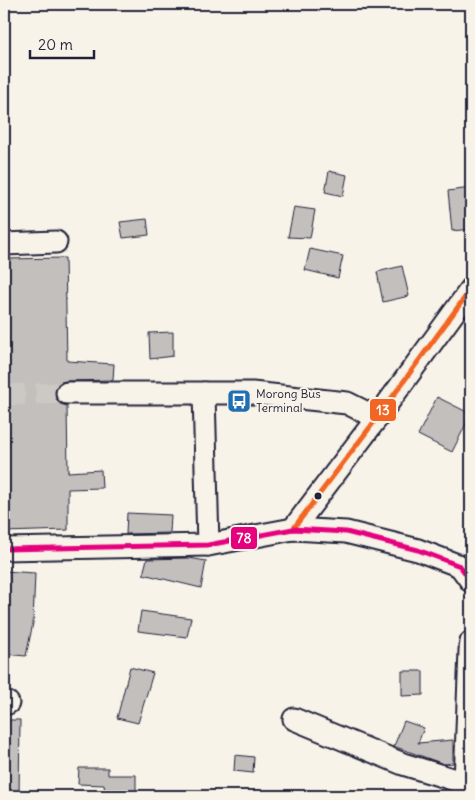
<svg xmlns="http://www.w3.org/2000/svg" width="475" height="800" font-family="Delius,sans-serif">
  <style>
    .building { fill: #c2bfbd; stroke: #22223b }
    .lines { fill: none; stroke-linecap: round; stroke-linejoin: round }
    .minor-tunnel { stroke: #ccc9c5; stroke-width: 21; stroke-dasharray: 21 11; stroke-linecap: butt }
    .minor-casing { stroke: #22223b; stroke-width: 25 }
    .minor { stroke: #f7f3e8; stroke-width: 21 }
    .bus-1-casing { stroke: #f7f3e8; stroke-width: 9 }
    .bus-2-casing { stroke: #f7f3e8; stroke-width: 9 }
    .bus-1 { stroke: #f26522; stroke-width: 5 }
    .bus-2 { stroke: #e5007d; stroke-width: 5 }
    .bus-dot { fill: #22223b; stroke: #f7f3e8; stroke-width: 2 }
    .labels { text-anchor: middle; stroke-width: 4; stroke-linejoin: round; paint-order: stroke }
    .poi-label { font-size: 12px; fill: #22223b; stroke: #f7f3e8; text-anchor: start }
    .line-badge { stroke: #f7f3e8; stroke-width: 2 }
    .badge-label { font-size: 14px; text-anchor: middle; font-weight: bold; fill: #fff }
  </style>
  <rect width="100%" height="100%" fill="#f7f3e8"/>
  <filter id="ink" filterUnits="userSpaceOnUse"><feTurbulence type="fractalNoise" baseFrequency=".02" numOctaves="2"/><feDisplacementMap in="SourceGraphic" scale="10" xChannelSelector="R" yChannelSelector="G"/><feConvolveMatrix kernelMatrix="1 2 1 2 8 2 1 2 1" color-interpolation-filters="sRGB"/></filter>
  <g filter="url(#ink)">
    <!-- building -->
    <g class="building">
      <polygon points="329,171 347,175 343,196 325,192"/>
      <polygon points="471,188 471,229 452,231 448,191"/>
      <polygon points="294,207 315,210 310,238 288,237"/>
      <polygon points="147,219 149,235 123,238 120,222"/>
      <polygon points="310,249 343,256 338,278 305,270"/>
      <polygon points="65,258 67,361 114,364 113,380 67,381 61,382 56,386 55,393 56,399 60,404 67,406 68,472 101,470 102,488 68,489 68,530 4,532 4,259"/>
      <polygon points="402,266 409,296 383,302 377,272"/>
      <polygon points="173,332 173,356 150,359 149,333"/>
      <polygon points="437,397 471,414 452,452 418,435"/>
      <polygon points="127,513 171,515 170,533 126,534"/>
      <polygon points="189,558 206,561 201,588 143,574 147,559"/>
      <polygon points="4,571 35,573 33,623 26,656 4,654"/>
      <polygon points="141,611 191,618 187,637 138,631"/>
      <polygon points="130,667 153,673 138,723 117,718"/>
      <polygon points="402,671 423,671 423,695 402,696"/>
      <polygon points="4,720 20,720 19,796 4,796"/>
      <polygon points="404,721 424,728 418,743 453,740 453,763 444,764 393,746 394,746"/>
      <polygon points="235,755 254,757 253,773 234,771"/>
      <polygon points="79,768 108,768 108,775 136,775 136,792 105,792 104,785 78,784"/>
    </g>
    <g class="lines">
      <!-- minor-tunnel -->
      <polyline class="minor-tunnel" points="4,395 67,393"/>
      <!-- minor casing -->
      <g class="minor-casing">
        <g id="minor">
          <polyline points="4,244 56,242"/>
          <polyline points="67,393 252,393 347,403 377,418"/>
          <polyline points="204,393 208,545"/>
          <polyline points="293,529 377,418 471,289"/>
          <polyline points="4,549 208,545 293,529 346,532 418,550 460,566 471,581"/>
          <polyline points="4,703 8,703"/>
          <polyline points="294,719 403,764 465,783"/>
          <polyline points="462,796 465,783 470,650 471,642"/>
        </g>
      </g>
      <!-- minor -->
      <use href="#minor" class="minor"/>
      <!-- bus-1 casing -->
      <g class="bus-1-casing">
        <polyline id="bus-1" points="293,529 377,418 471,289"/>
      </g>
      <!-- bus-2 casing -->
      <g class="bus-2-casing">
        <polyline id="bus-2" points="4,549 208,545 293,529 346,532 418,550 460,566 471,581"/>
      </g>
      <!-- bus-1 -->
      <use href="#bus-1" class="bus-1"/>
      <!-- bus-2 -->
      <use href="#bus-2" class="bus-2"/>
    </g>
  </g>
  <!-- icons -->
  <defs>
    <g id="bus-square" transform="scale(1.25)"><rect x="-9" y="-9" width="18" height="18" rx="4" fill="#1f6fb2" stroke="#f7f3e8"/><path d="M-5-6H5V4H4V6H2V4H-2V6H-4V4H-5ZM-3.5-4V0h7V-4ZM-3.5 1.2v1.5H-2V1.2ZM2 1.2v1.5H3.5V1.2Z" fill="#fff"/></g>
  </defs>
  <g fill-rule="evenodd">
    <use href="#bus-square" x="239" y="401"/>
  </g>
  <!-- markers -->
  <circle class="bus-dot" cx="318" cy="496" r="4.5"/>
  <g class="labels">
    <!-- poi labels -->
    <g class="poi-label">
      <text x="256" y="398">Morong Bus<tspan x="256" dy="14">Terminal</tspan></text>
    </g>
  </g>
  <g class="line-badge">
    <rect x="369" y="398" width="28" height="24" rx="5" fill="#f26522"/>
    <rect x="230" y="526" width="28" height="24" rx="5" fill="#e5007d"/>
  </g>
  <g class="badge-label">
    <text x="383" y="415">13</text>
    <text x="244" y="543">78</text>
  </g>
  <!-- margin -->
  <rect width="475" height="800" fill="none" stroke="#f7f3e8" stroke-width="20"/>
  <rect x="10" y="10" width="455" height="780" fill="none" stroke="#22223b" stroke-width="2" filter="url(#ink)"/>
  <!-- scale -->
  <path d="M30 50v8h64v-8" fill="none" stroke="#22223b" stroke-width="2.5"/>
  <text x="38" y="50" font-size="15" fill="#22223b" stroke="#f7f3e8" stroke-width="4" paint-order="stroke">20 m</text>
</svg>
